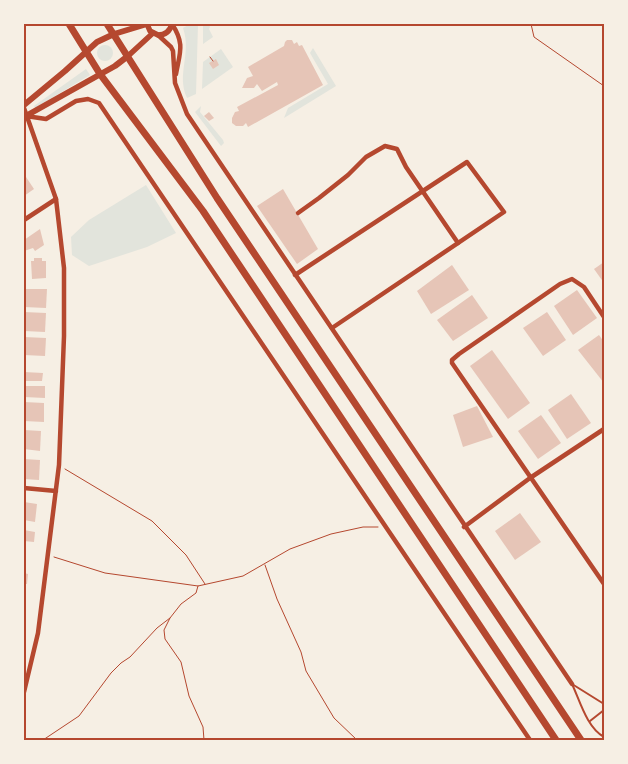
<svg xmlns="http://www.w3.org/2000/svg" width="628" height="764" font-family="Poppins,sans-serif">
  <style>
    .green { fill: #e2e4dc }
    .building { fill: #e6c5b7 }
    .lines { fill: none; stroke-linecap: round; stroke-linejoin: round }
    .path { stroke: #b5482f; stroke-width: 1 }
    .service { stroke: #b5482f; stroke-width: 2 }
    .minor { stroke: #b5482f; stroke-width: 4.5 }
    .tertiary { stroke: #b5482f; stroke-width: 5.5 }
    .secondary { stroke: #b5482f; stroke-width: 6 }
    .trunk { stroke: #b5482f; stroke-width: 7 }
    .neatline { fill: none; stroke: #b5482f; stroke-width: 2 }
  </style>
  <rect width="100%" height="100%" fill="#f6efe4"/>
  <!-- green -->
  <g class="green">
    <path d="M190,24h8l-2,70 -9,4c-11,-24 5,-44 -4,-70z"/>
    <polygon points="203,24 208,24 210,27 209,29 213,37 203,44"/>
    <circle cx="105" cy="53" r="8"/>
    <polygon points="313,48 336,86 284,118 288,108 328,84 310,53"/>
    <polygon points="221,49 233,67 202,89 203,62"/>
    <polygon points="86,69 90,75 35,108 34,106"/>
    <polygon points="201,106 200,112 223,140 224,143 221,146 195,112"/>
    <polygon points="146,185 176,233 147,247 89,266 72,255 71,237 89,220"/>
  </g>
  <!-- building -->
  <g class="building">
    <polygon points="287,40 292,40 294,44 297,42 299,46 302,45 323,85 248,127 246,123 243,126 236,126 232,123 232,118 235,112 239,111 237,107 278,85 277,82 262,91 257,84 254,88 242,88 247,78 253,76 248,67 284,46 285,42"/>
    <polygon points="216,59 219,65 213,69 209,63"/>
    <polygon points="209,112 214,118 209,121 204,116"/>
    <polygon points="24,174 34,189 24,196"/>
    <polygon points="283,189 318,249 297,264 257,206"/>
    <polygon points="40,229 44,245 35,251 33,248 24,251 24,240"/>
    <polygon points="34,258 42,258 42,261 46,261 46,278 32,279 31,261 34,261"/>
    <polygon points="604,262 604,283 594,269"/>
    <polygon points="452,265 469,290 431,314 417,291"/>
    <polygon points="25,289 47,289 46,308 24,307"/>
    <polygon points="577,290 597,318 573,335 554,306"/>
    <polygon points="472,295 488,318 453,341 437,320"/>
    <polygon points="24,312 46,313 45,332 24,331"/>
    <polygon points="547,312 566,340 543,356 523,328"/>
    <polygon points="599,335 604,342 604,383 578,350"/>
    <polygon points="24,337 46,338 45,356 24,355"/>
    <polygon points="492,350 530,403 508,419 470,366"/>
    <polygon points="24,372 43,373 42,381 24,381"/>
    <polygon points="24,386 45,386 45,398 24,397"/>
    <polygon points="571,394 591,423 567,439 548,410"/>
    <polygon points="24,402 44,403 44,422 24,421"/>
    <polygon points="477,406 493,437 463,447 453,415"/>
    <polygon points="541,415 561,443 538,459 518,431"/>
    <polygon points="24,430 41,431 40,451 24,449"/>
    <polygon points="24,459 40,460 39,480 24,479"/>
    <polygon points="24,502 37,504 35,522 24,520"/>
    <polygon points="520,513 541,542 515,560 495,531"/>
    <polygon points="24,530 35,532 34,542 24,541"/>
    <polygon points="24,573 28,574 27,584 24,584"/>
  </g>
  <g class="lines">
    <!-- path -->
    <g class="path">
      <polyline points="531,24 534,37 604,86"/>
      <polyline points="210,57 213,61"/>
      <polyline points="65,469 152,521 186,555 205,584"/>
      <polyline points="54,557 105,573 198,586 243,576 290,549 331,534 363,527 378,527"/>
      <polyline points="265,565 277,599 301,652 306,671 334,718 357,740"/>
      <polyline points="198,586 196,593 181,604 170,618 164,630 165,639 181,662 189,696 203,727 204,740"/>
      <polyline points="43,740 79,716 111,673 121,663 130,657 157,628 170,618"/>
    </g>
    <!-- service -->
    <g class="service">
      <path d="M572,684c8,17 15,44 32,53"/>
      <polyline points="572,684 604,704"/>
      <polyline points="590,721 604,710"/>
    </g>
    <!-- minor -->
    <g class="minor">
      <path d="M172,24c13,20 8,28 4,50"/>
      <polyline points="158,35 171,47 173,51 175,83 187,114 572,684"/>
      <polyline points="24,108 56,199 64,268 64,336 59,465 38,633 24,692"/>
      <polyline points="26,116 46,119 76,101 88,99 99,103 530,740"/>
      <polyline points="298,213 319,198 348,175 366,157 385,146 397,149 406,167 458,243"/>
      <polyline points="24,220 56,199"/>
      <polyline points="295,275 467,162 504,212 332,328"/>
      <polyline points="604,317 584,287 572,279 560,284 459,354 452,360 452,363 604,584"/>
      <polyline points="24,488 56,491"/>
      <polyline points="464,527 530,478 604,429"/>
    </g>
    <!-- tertiary -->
    <g class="tertiary">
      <path d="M147,24l3,7 8,4c7,0 12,-4 14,-11"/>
      <polyline points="114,34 147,24"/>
      <polyline points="128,56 153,33"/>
    </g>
    <!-- secondary -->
    <g class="secondary">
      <polyline points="24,105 65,71 97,42 114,34"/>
      <polyline points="24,117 115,66 128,56"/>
    </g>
    <!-- trunk -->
    <g class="trunk">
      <polyline points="69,24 100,74 203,211 556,740"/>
      <polyline points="107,24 217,198 581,740"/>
    </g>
  </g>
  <!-- border -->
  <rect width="628" height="764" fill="none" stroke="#f6efe4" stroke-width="50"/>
  <rect x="25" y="25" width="578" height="714" class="neatline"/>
</svg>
